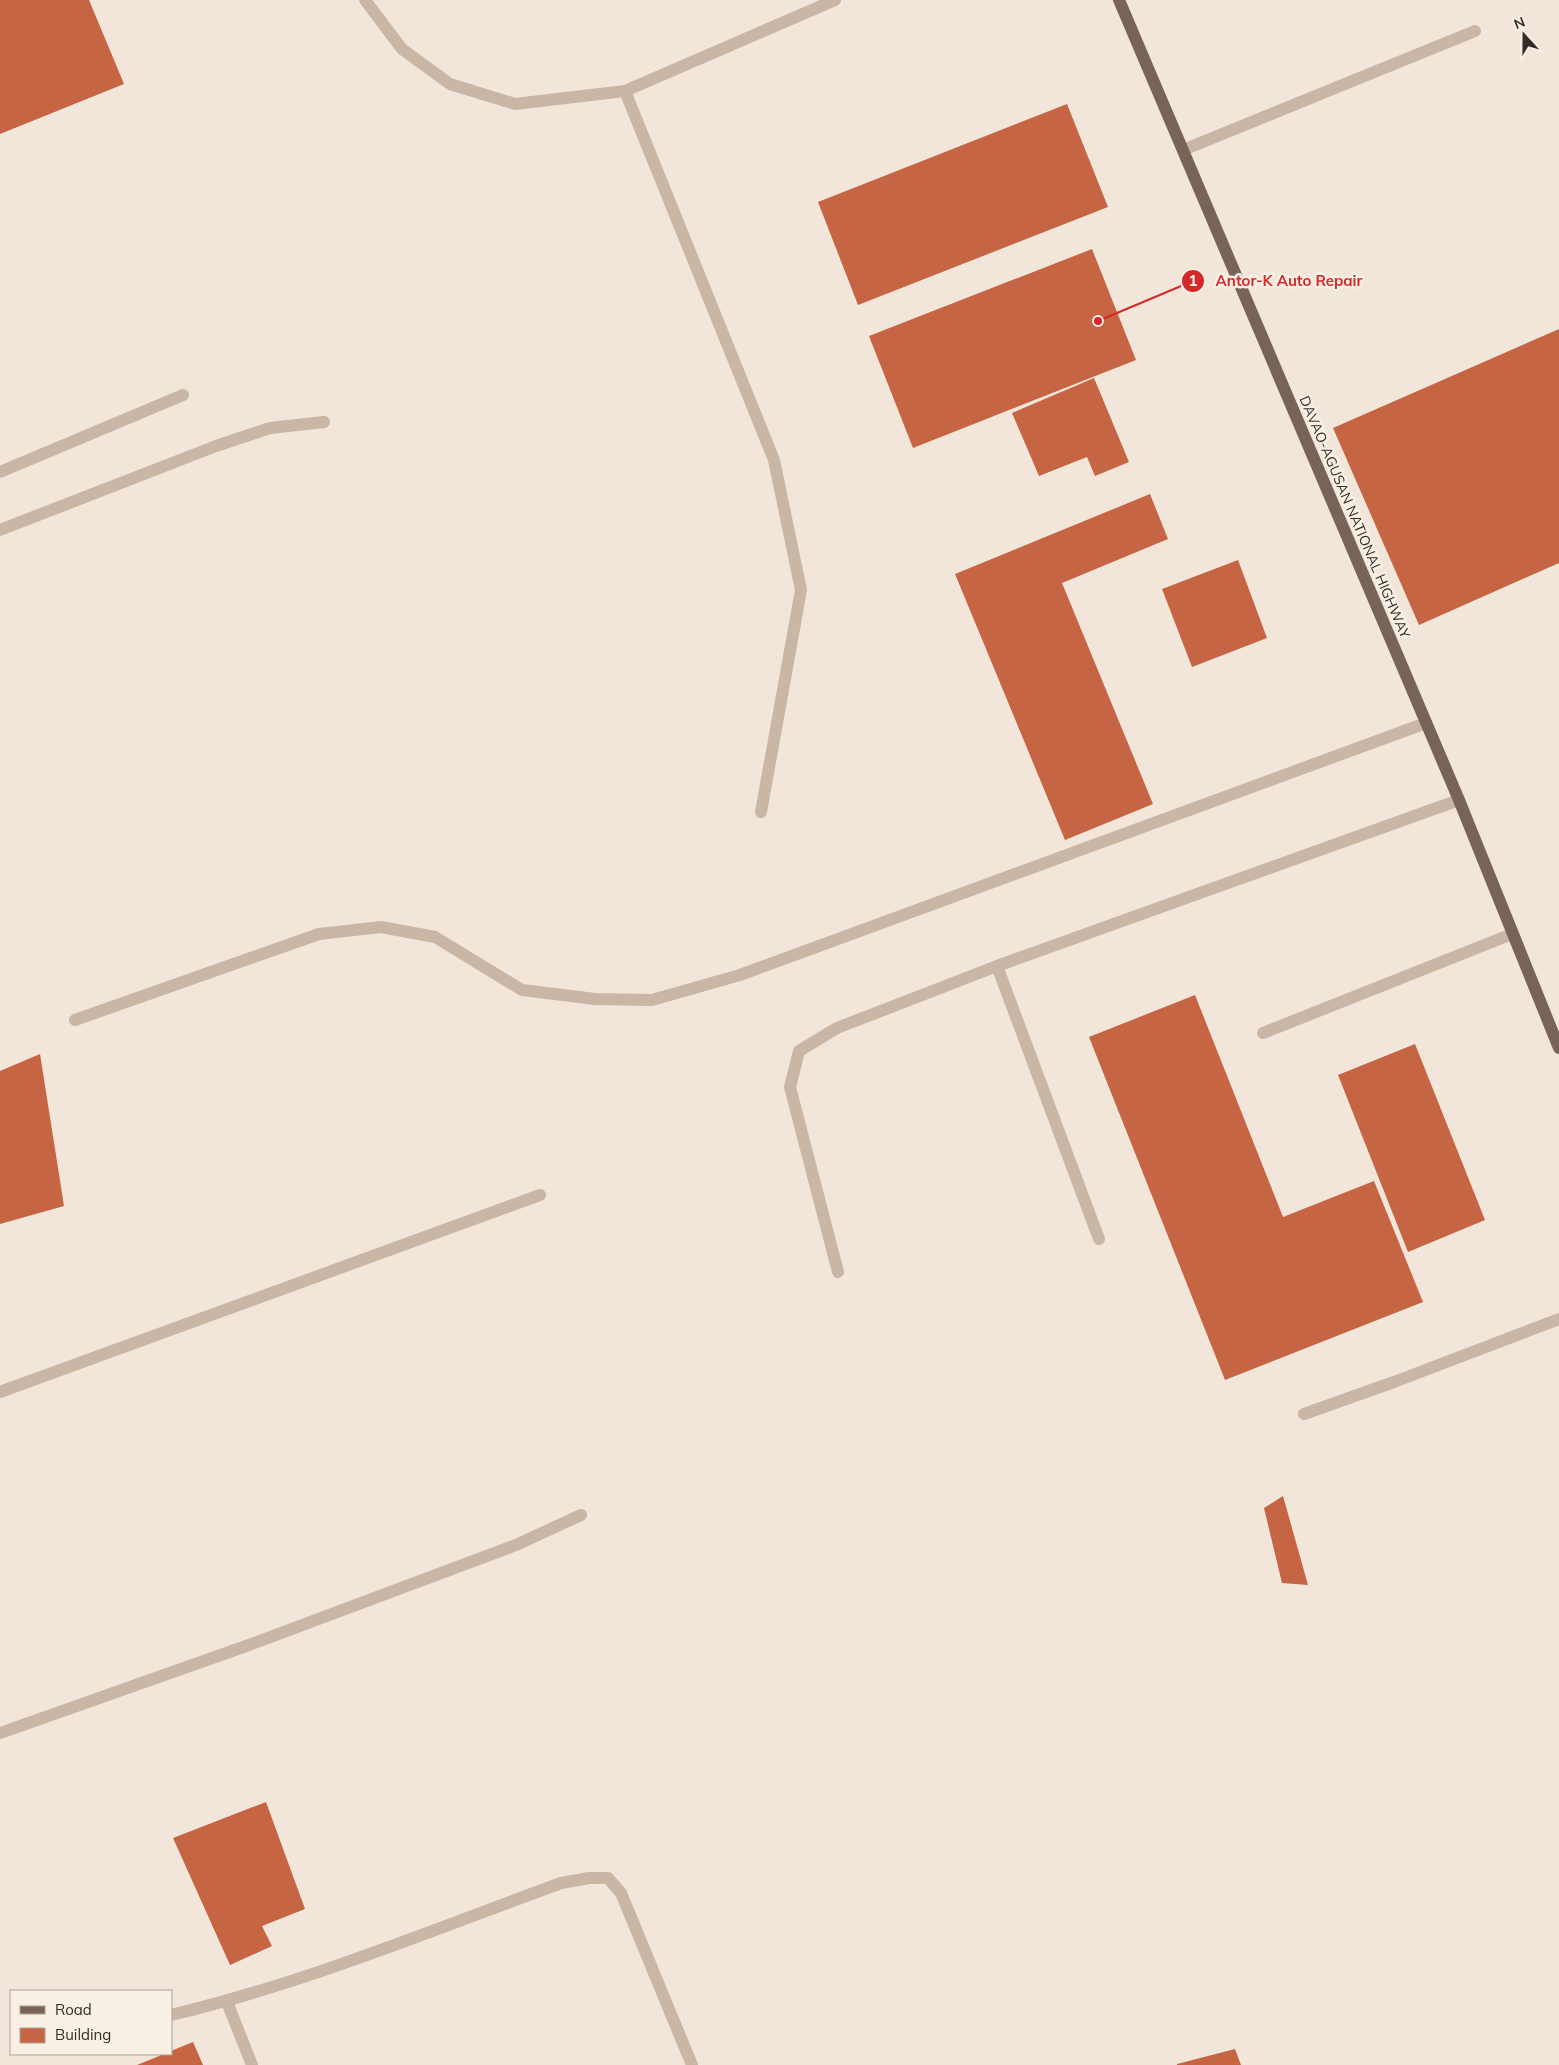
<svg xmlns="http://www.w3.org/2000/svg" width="1559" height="2065" font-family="Mulish,sans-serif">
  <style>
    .building { fill: #c56543 }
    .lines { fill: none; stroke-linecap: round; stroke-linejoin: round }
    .lane { stroke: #c9b6a5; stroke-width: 12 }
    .street { stroke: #c9b6a5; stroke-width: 12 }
    .primary { stroke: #776358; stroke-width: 12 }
    .labels { text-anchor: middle; stroke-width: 5; stroke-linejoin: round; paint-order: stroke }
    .street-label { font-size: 14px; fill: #352b27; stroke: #f9f0e5 }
    .leader { fill: none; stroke: #d62828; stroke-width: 2 }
    .callout-dot { fill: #d62828; stroke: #f9f0e5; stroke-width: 2 }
    .mark-label { font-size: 15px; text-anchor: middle; font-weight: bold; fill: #fff }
    .callout-label { font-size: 15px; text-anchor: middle; font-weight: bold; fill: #d62828; stroke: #f9f0e5; stroke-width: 5; stroke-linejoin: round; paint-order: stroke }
  </style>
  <rect width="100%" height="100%" fill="#f1e6d9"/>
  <!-- building -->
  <g class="building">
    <polygon points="0,0 89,0 124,84 0,134"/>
    <polygon points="1067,104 1108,207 858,305 818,202"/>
    <polygon points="1092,249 1136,360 913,448 869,336"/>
    <polygon points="1559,329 1559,563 1419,625 1333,428"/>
    <polygon points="1094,378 1129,462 1095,476 1087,457 1039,476 1012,413"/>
    <polygon points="1150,494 1168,539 1062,583 1153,804 1065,840 955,574"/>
    <polygon points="1238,560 1267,638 1192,667 1162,589"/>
    <polygon points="1195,995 1283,1217 1374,1181 1423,1302 1225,1380 1089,1037"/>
    <polygon points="1415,1044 1485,1220 1408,1252 1338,1075"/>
    <polygon points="40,1054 64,1206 0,1224 0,1071"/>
    <polygon points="1283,1496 1308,1585 1282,1583 1264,1508"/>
    <polygon points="266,1802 305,1909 262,1926 272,1946 230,1965 173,1838"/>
    <polygon points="193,2042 203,2065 137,2065 164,2054 171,2054 171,2051"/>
    <polygon points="1235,2049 1241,2065 1177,2065 1177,2064"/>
  </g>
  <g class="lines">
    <!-- lane -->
    <g class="lane">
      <polyline points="365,0 402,49 450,84 515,104 625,91 835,0"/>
      <polyline points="625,91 774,460 801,590 761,812"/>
      <polyline points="1183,150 1475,31"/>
      <polyline points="0,472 183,395"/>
      <polyline points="997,966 1099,1239"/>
      <polyline points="1263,1033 1512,934"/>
      <polyline points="838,1272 790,1087 799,1051 837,1028 997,966 1459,800"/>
      <polyline points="1304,1414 1394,1382 1559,1319"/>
    </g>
    <!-- street -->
    <g class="street">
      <polyline points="0,530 216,446 270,428 324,422"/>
      <polyline points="75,1020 319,934 381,927 435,937 522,990 595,999 652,1000 740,975 1426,723"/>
      <polyline points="0,1392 540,1195"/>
      <polyline points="0,1733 249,1645 516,1545 581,1515"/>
      <polyline points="227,2002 252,2065"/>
      <path d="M171,2015c134,-32 262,-85 390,-132l28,-5h19l13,15 71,172"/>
    </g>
    <!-- primary -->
    <polyline class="primary" points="1119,0 1459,800 1559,1048"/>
  </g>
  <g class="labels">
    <!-- street labels -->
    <g class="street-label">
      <text transform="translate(1355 517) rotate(67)" y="5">DAVAO-AGUSAN NATIONAL HIGHWAY</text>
    </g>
  </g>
  <!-- callouts -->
  <path class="leader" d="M1098 321L1193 281"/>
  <g class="callout-dot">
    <circle cx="1098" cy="321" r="5"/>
    <circle cx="1193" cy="281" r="12"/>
  </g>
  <g class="mark-label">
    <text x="1193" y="286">1</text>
  </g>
  <g class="callout-label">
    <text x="1289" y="286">Antor-K Auto Repair</text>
  </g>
  <!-- legend -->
  <rect x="10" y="1990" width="162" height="65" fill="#f9f0e5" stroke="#aba199"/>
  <rect x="20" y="2006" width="25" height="8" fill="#776358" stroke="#aba199"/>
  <text x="55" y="2015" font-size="15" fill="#352b27">Road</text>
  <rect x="20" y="2028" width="25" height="15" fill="#c56543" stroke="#aba199"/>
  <text x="55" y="2040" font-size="15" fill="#352b27">Building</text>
  <!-- north arrow -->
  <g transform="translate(1524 35) rotate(339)" stroke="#f9f0e5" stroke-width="4" paint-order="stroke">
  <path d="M0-4L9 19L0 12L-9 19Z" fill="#352b27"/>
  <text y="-8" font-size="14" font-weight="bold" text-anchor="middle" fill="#352b27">N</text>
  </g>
</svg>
